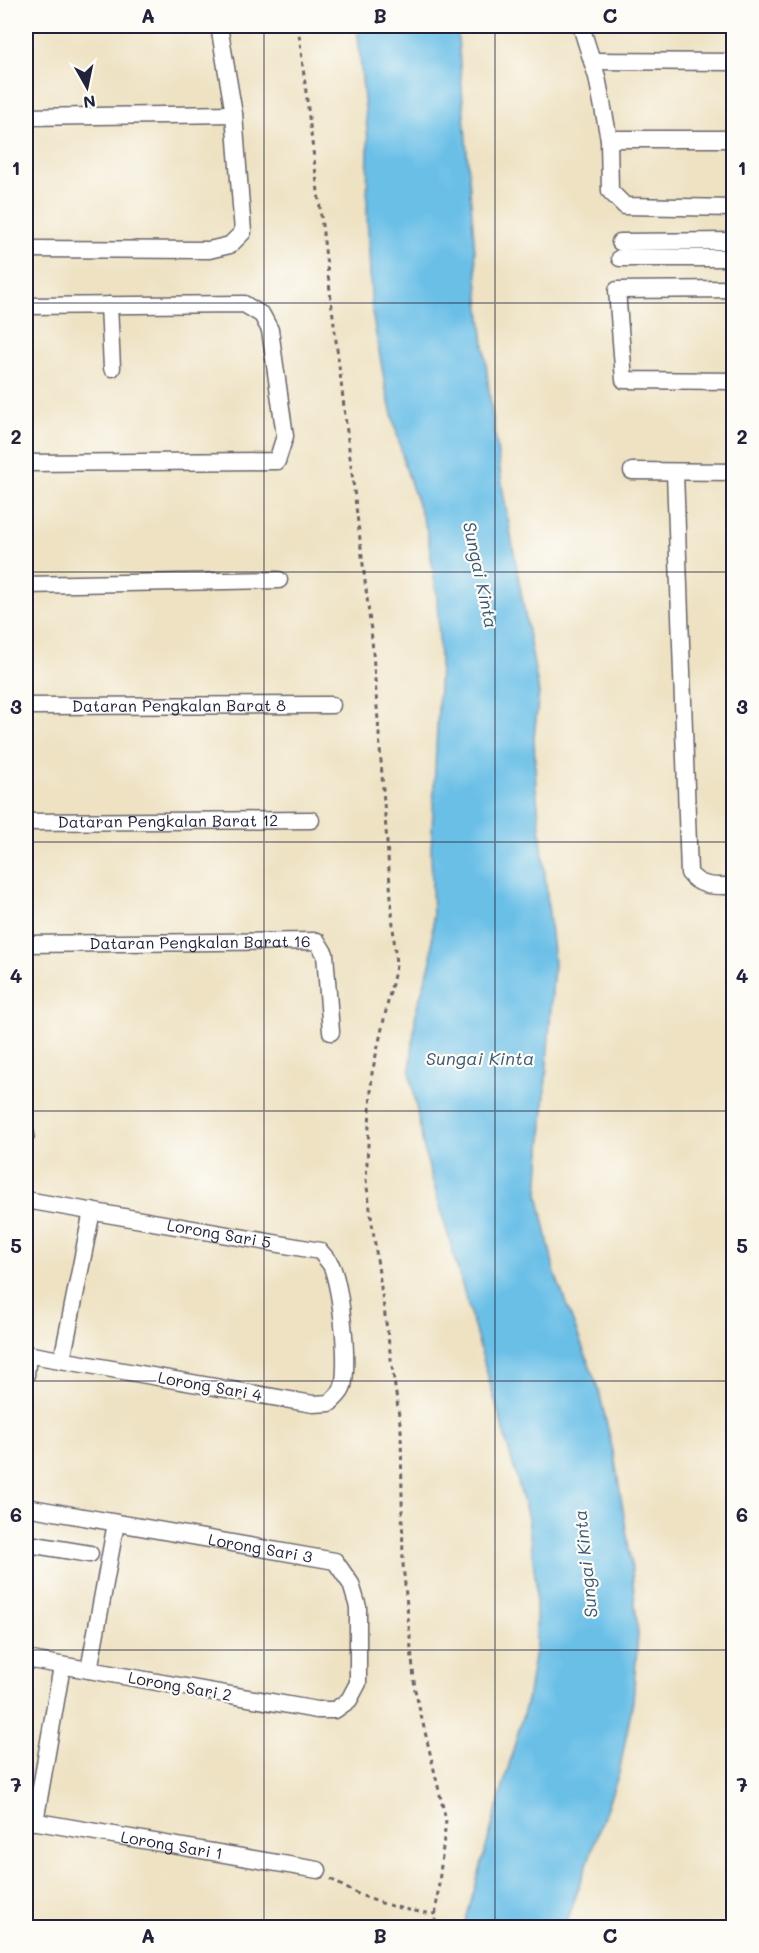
<svg xmlns="http://www.w3.org/2000/svg" width="759" height="1953" font-family="Mali,sans-serif">
  <style>
    .water { fill: #6abfe7; stroke: #467091; stroke-width: 1.5 }
    .lines { fill: none; stroke-linecap: round; stroke-linejoin: round }
    .minor-casing { stroke: #69656b; stroke-width: 19 }
    .path { stroke: #69656b; stroke-width: 3; stroke-dasharray: 4.5 4.5; stroke-linecap: butt }
    .minor { stroke: #fff; stroke-width: 16 }
    .grid { fill: none; stroke: #22223b; stroke-width: 1.5; stroke-opacity: 0.55 }
    .labels { text-anchor: middle; stroke-width: 4.5; stroke-linejoin: round; paint-order: stroke }
    .street-label { font-size: 16px; fill: #22223b; stroke: #fdfcf7 }
    .water-label { font-size: 18px; font-style: italic; fill: #3b5977; stroke: #fdfcf7 }
    .neatline { fill: none; stroke: #22223b; stroke-width: 2 }
    .grid-label { font-size: 20px; text-anchor: middle; font-weight: bold; fill: #22223b }
  </style>
  <rect width="100%" height="100%" fill="#fdfcf7"/>
  <filter id="ink" filterUnits="userSpaceOnUse"><feTurbulence type="fractalNoise" baseFrequency=".0167" numOctaves="2"/><feDisplacementMap in="SourceGraphic" scale="12" xChannelSelector="R" yChannelSelector="G"/><feConvolveMatrix kernelMatrix="1 2 1 2 8 2 1 2 1" color-interpolation-filters="sRGB"/></filter>
  <filter id="wash" filterUnits="userSpaceOnUse"><feTurbulence type="fractalNoise" baseFrequency=".008" numOctaves="4" result="noise"/><feDisplacementMap in="SourceGraphic" scale="24" xChannelSelector="R" yChannelSelector="G"/><feGaussianBlur stdDeviation="1.35" result="paint"/><feColorMatrix in="noise" values="0 0 0 0 0 0 0 0 0 0 0 0 0 0 0 0 0 1.4 0 .05"/><feComposite in="paint" operator="in"/></filter>
  <g filter="url(#wash)">
    <rect width="100%" height="100%" fill="#eee2c3"/>
    <!-- water -->
    <polygon class="water" points="357,26 457,26 478,290 489,391 503,491 539,693 534,737 536,788 554,963 538,1194 555,1274 599,1391 615,1460 631,1561 638,1634 633,1701 619,1773 565,1927 464,1927 527,1700 536,1644 536,1584 528,1518 424,1150 410,1072 416,1011 431,961 433,920 431,852 440,665 437,595 427,531 405,466 386,390 372,312 367,215 368,140"/>
  </g>
  <g filter="url(#ink)">
    <g class="lines">
      <!-- minor casing -->
      <g class="minor-casing">
        <g id="minor">
          <polyline points="581,26 597,77 609,139 610,191 625,206 734,208"/>
          <polyline points="592,61 734,62"/>
          <polyline points="26,117 234,114"/>
          <polyline points="609,139 734,139"/>
          <polyline points="620,242 734,241"/>
          <polyline points="26,249 209,250 230,245 243,232 234,114 219,26"/>
          <polyline points="620,258 734,258"/>
          <polyline points="734,289 617,290 624,380 734,381"/>
          <polyline points="109,305 112,368"/>
          <polyline points="26,306 244,304 262,315 270,330 285,436 277,461 26,463"/>
          <polyline points="632,471 734,472"/>
          <path d="M675,472l14,401c11,15 27,13 45,13"/>
          <polyline points="26,585 279,580"/>
          <path id="s1" d="M26,706l306,-1"/>
          <path id="s2" d="M26,822l285,-2"/>
          <path id="s3" d="M26,944l291,-3 8,13 6,78"/>
          <polyline points="26,1135 26,1134"/>
          <path id="s4" d="M26,1200l294,51c3,4 8,9 11,14 10,20 19,104 11,124 -2,5 -8,10 -12,14l-17,1 -287,-50"/>
          <polyline points="62,1360 92,1211"/>
          <polyline points="26,1375 28,1354"/>
          <path id="s5" d="M26,1507l309,54 16,23 7,23v76l-9,17 -14,10h-18l-291,-51"/>
          <polyline points="26,1550 35,1545 90,1554"/>
          <polyline points="89,1670 116,1523"/>
          <path id="s6" d="M26,1820l292,50"/>
          <polyline points="35,1822 62,1666"/>
        </g>
      </g>
      <!-- path -->
      <g class="path">
        <polyline points="298,26 372,639 396,966 372,1073 366,1180 401,1430 403,1564 415,1690 446,1820 434,1928"/>
        <path d="M331,1879c32,21 67,31 105,35"/>
      </g>
      <!-- minor -->
      <use href="#minor" class="minor"/>
    </g>
  </g>
  <!-- grid -->
  <path class="grid" d="M264,26v1902M495,26v1902M26,303h708M26,572h708M26,842h708M26,1111h708M26,1381h708M26,1650h708"/>
  <g class="labels">
    <!-- street labels -->
    <g class="street-label">
      <text dy="6" stroke="none"><textPath href="#s1" startOffset="153">Dataran Pengkalan Barat 8</textPath></text>
      <text dy="6" stroke="none"><textPath href="#s2" startOffset="142">Dataran Pengkalan Barat 12</textPath></text>
      <text dy="6" stroke="none"><textPath href="#s3" startOffset="174">Dataran Pengkalan Barat 16</textPath></text>
      <text dy="6" stroke="none"><textPath href="#s4" startOffset="196">Lorong Sari 5</textPath></text>
      <text transform="translate(210 1386) rotate(10)" y="6">Lorong Sari 4</text>
      <text dy="6" stroke="none"><textPath href="#s5" startOffset="238">Lorong Sari 3</textPath></text>
      <text transform="translate(180 1686) rotate(10)" y="6">Lorong Sari 2</text>
      <text dy="6" stroke="none"><textPath href="#s6" startOffset="148">Lorong Sari 1</textPath></text>
    </g>
    <!-- water labels -->
    <g class="water-label">
      <text transform="translate(480 575) rotate(78)" y="6">Sungai Kinta</text>
      <text x="480" y="1065">Sungai Kinta</text>
      <text transform="translate(586 1564) rotate(-96)" y="6">Sungai Kinta</text>
    </g>
  </g>
  <!-- margin -->
  <rect width="759" height="1953" fill="none" stroke="#fdfcf7" stroke-width="66"/>
  <!-- north arrow -->
  <g transform="translate(87 87) rotate(171)" stroke="#fdfcf7" stroke-width="4.5" paint-order="stroke">
  <path d="M0-4.5L10 22L0 15L-10 22Z" fill="#22223b"/>
  <text y="-9" font-size="16" font-weight="bold" text-anchor="middle" fill="#22223b">N</text>
  </g>
  <rect x="33" y="33" width="693" height="1887" class="neatline"/>
  <g class="grid-label">
    <text x="148" y="23">A</text>
    <text x="380" y="23">B</text>
    <text x="610" y="23">C</text>
    <text x="16" y="175">1</text>
    <text x="742" y="175">1</text>
    <text x="16" y="444">2</text>
    <text x="742" y="444">2</text>
    <text x="16" y="714">3</text>
    <text x="742" y="714">3</text>
    <text x="16" y="983">4</text>
    <text x="742" y="983">4</text>
    <text x="16" y="1253">5</text>
    <text x="742" y="1253">5</text>
    <text x="16" y="1522">6</text>
    <text x="742" y="1522">6</text>
    <text x="16" y="1792">7</text>
    <text x="742" y="1792">7</text>
    <text x="148" y="1943">A</text>
    <text x="380" y="1943">B</text>
    <text x="610" y="1943">C</text>
  </g>
</svg>
